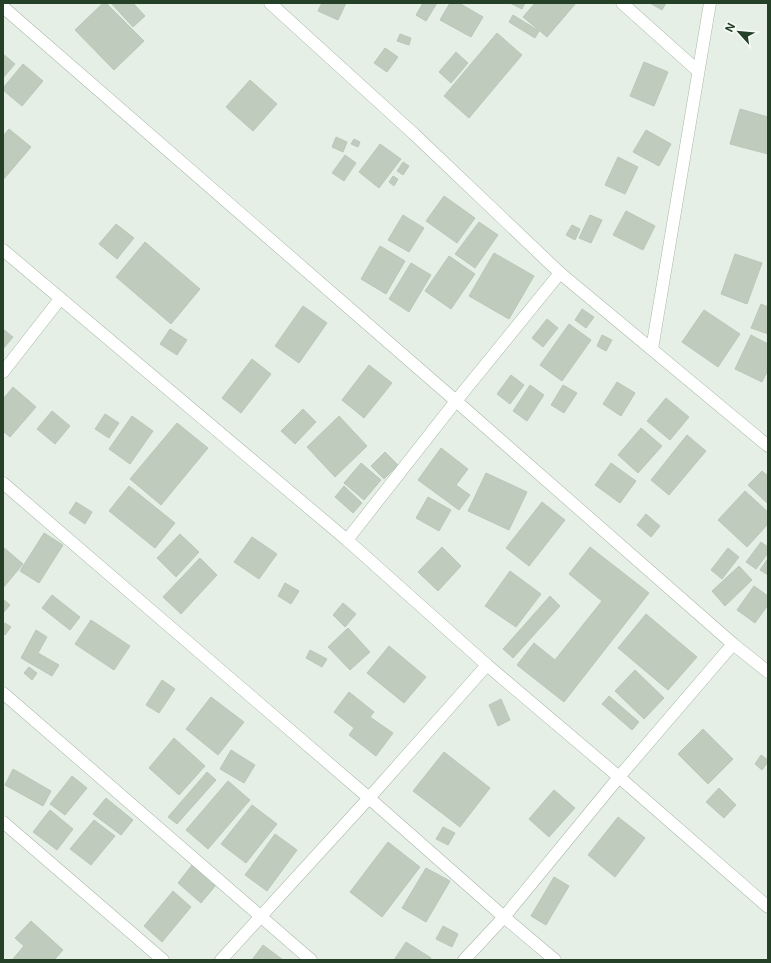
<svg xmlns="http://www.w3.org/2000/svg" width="771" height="963" font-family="Inter,sans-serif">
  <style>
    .building { fill: #bfccbd; stroke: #b8c8b8 }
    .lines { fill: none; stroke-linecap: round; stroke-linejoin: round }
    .minor-casing { stroke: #a8b7a8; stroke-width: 13 }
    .minor { stroke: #fff; stroke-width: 12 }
  </style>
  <rect width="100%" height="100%" fill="#e6efe5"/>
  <!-- building -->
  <g class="building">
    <polygon points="103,3 106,3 144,41 114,70 75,30"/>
    <polygon points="111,3 133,3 145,16 133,27"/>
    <polygon points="322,3 346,3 338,20 318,11"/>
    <polygon points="423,3 437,3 426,21 416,15"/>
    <polygon points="450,3 459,3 483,17 471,37 440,20"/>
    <polygon points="510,3 525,3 522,9"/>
    <polygon points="535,3 576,3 547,37 523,17"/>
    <polygon points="650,3 666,3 662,10"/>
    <polygon points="513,15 539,31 535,38 509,22"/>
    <polygon points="497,33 522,55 469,118 444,96"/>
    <polygon points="400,34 411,38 409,45 397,41"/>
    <polygon points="385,48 398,57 387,72 374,63"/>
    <polygon points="456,52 468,63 451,83 439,72"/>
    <polygon points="3,54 15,64 3,78"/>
    <polygon points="644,62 668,72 654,106 630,96"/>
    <polygon points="23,64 43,81 22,106 3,90 3,88"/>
    <polygon points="250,80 277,104 253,131 226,107"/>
    <polygon points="740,109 768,117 768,154 730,144"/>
    <polygon points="9,129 31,147 3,180 3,136"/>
    <polygon points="646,130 671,144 659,166 633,152"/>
    <polygon points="336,137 347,142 343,152 332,147"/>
    <polygon points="354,139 360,142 358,147 351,144"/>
    <polygon points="380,144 401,159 379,188 359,172"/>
    <polygon points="345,155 356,163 344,181 332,173"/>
    <polygon points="618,157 638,167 625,194 605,185"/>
    <polygon points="403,162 409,166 403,175 397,171"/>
    <polygon points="393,176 398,179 394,186 389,182"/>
    <polygon points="444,196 475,218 457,243 426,221"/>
    <polygon points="626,211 655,226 643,250 613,235"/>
    <polygon points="403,215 424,228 409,252 388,240"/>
    <polygon points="590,215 602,220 591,243 579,238"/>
    <polygon points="479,222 498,235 475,268 455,254"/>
    <polygon points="116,224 134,238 117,259 99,244"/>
    <polygon points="572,225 580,229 575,240 566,235"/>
    <polygon points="145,242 200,289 171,324 116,277"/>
    <polygon points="380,246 405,261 386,294 361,279"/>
    <polygon points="494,253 534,276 509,319 469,296"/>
    <polygon points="735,254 762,263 747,304 721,294"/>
    <polygon points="449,256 475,274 451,309 425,291"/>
    <polygon points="411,263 431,275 409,312 389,299"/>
    <polygon points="761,304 768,307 768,334 751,328"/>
    <polygon points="303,306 327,323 299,363 275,346"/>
    <polygon points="582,309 594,317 586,328 575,320"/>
    <polygon points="704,310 740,334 718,367 682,342"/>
    <polygon points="547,319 558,328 543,347 532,338"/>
    <polygon points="569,324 591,340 562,381 540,365"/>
    <polygon points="3,329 13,337 3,349"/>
    <polygon points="170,329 187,340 177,355 160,344"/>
    <polygon points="602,335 612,340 606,351 597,346"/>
    <polygon points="751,335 768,344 768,370 762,382 735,369"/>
    <polygon points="252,359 271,374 241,413 222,398"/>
    <polygon points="369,365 392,383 364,418 342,400"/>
    <polygon points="511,375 524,385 510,404 497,394"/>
    <polygon points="617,382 635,393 621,416 603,404"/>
    <polygon points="530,385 544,395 527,421 513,411"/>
    <polygon points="563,385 577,393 564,413 551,405"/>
    <polygon points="13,387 36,407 10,437 3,431 3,399"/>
    <polygon points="666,398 689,417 670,440 647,421"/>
    <polygon points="303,409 316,422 295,444 281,431"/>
    <polygon points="52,411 70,426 55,444 37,429"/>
    <polygon points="105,414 119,423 109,438 95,429"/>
    <polygon points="132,416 153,431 130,464 109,449"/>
    <polygon points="339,416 367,446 335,477 307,447"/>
    <polygon points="177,423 208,448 161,505 130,479"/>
    <polygon points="641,428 662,446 638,473 618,455"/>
    <polygon points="687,435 706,451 669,495 651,480"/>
    <polygon points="441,448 468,469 456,485 470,495 459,510 418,480"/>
    <polygon points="385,452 398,465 384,479 371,466"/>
    <polygon points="361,463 381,480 364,500 344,483"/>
    <polygon points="611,463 636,481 620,503 595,485"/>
    <polygon points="762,471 768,476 768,504 748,485"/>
    <polygon points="486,473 527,492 509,530 468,511"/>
    <polygon points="129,486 175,523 155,548 109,511"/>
    <polygon points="344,486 362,503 353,513 335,497"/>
    <polygon points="745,491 768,512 768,524 747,547 718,520"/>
    <polygon points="428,497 451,510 439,531 416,518"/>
    <polygon points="76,502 92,512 85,524 69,513"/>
    <polygon points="542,502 565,520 529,566 506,548"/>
    <polygon points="646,514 660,526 651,537 637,525"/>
    <polygon points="44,533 63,545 39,583 20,571"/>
    <polygon points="180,534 199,552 176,577 157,558"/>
    <polygon points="252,537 277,554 259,579 234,562"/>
    <polygon points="761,542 768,547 768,553 756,569 746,562"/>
    <polygon points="3,547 23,564 3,588"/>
    <polygon points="442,547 461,566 438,591 418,572"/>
    <polygon points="590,547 649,593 564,702 517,665 534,643 555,660 602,601 569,574"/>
    <polygon points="728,548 739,557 722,579 711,570"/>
    <polygon points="200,558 217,575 181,614 163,597"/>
    <polygon points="767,560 768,561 768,575 760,570"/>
    <polygon points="739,566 752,580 725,606 712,591"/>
    <polygon points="510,571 541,594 516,627 485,606"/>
    <polygon points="285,583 299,591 291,604 278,596"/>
    <polygon points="754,586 768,596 768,605 755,623 737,610"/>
    <polygon points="52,595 80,617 70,630 42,608"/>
    <polygon points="550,596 560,606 513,658 503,649"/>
    <polygon points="3,599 10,605 3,613"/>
    <polygon points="343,603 356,614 345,627 333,615"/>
    <polygon points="646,614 697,657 668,690 618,648"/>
    <polygon points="91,620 130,646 114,670 75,644"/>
    <polygon points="5,623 11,627 5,635 3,633 3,626"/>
    <polygon points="348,628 370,652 350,670 328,647"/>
    <polygon points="36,630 47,637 38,653 59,665 52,676 21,658"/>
    <polygon points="389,646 426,677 404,703 367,673"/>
    <polygon points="310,650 327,659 322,667 306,658"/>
    <polygon points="29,667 37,673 32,680 24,673"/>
    <polygon points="635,670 664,698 644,719 615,691"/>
    <polygon points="162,680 175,689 159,713 146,705"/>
    <polygon points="349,692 374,712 370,717 393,733 376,756 349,735 354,728 334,712"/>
    <polygon points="609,696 639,722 632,730 602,704"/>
    <polygon points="211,697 244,722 218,755 186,729"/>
    <polygon points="501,699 510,720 498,726 489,705"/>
    <polygon points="703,729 733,759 708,784 678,754"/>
    <polygon points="174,738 205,766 179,795 149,768"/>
    <polygon points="231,750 255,765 244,783 220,769"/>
    <polygon points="444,752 490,788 460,827 413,791"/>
    <polygon points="761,755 768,760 768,762 762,770 755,764"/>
    <polygon points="13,769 51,791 43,806 5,785"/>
    <polygon points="207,772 216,780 177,824 168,817"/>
    <polygon points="72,776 87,788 65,815 50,804"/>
    <polygon points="228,781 250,800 208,849 186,830"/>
    <polygon points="719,788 736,805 724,818 706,802"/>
    <polygon points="554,790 575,808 549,837 529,819"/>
    <polygon points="106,798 133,820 121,835 93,814"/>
    <polygon points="252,805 277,824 246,863 221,844"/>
    <polygon points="50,810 73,829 57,850 33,832"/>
    <polygon points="618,817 645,838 615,877 588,855"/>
    <polygon points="94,820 115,836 91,865 70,849"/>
    <polygon points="443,827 455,833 448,845 436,839"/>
    <polygon points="275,834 297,850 267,891 245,875"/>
    <polygon points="388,842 420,867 382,917 350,892"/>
    <polygon points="192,865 216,885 201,903 178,883"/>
    <polygon points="426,868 450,881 426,922 402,908"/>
    <polygon points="554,877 569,886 546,925 531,916"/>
    <polygon points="173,891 191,907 162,942 144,926"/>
    <polygon points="31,921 63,950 54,960 12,960 24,946 15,938"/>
    <polygon points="443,926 458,934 452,947 436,939"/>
    <polygon points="406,942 431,958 430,960 394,960"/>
    <polygon points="263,945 283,960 252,960"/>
  </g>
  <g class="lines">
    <!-- minor casing -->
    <g class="minor-casing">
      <g id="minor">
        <polyline points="270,3 414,134 560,273 768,446"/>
        <polyline points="622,3 698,71"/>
        <polyline points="3,7 456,401 733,644 768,672"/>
        <polyline points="3,250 347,540 487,665 619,777 768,907"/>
        <polyline points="652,349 710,3"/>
        <polyline points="3,372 60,299"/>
        <polyline points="3,483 369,798 504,917 555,960"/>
        <polyline points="347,540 456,401 560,273"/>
        <polyline points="3,693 311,960"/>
        <polyline points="3,822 163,960"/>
        <polyline points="221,960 369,798 487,665"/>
        <polyline points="464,960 504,917 619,777 733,644"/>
      </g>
    </g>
    <!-- minor -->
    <use href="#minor" class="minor"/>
  </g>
  <!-- border -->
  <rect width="771" height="963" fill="none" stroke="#244127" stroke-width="8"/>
  <!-- north arrow -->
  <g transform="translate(739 32) rotate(297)" stroke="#f7fbf6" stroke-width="3" paint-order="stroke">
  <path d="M0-3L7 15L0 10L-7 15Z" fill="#244127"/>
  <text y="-6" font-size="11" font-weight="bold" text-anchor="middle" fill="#244127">N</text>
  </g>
</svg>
